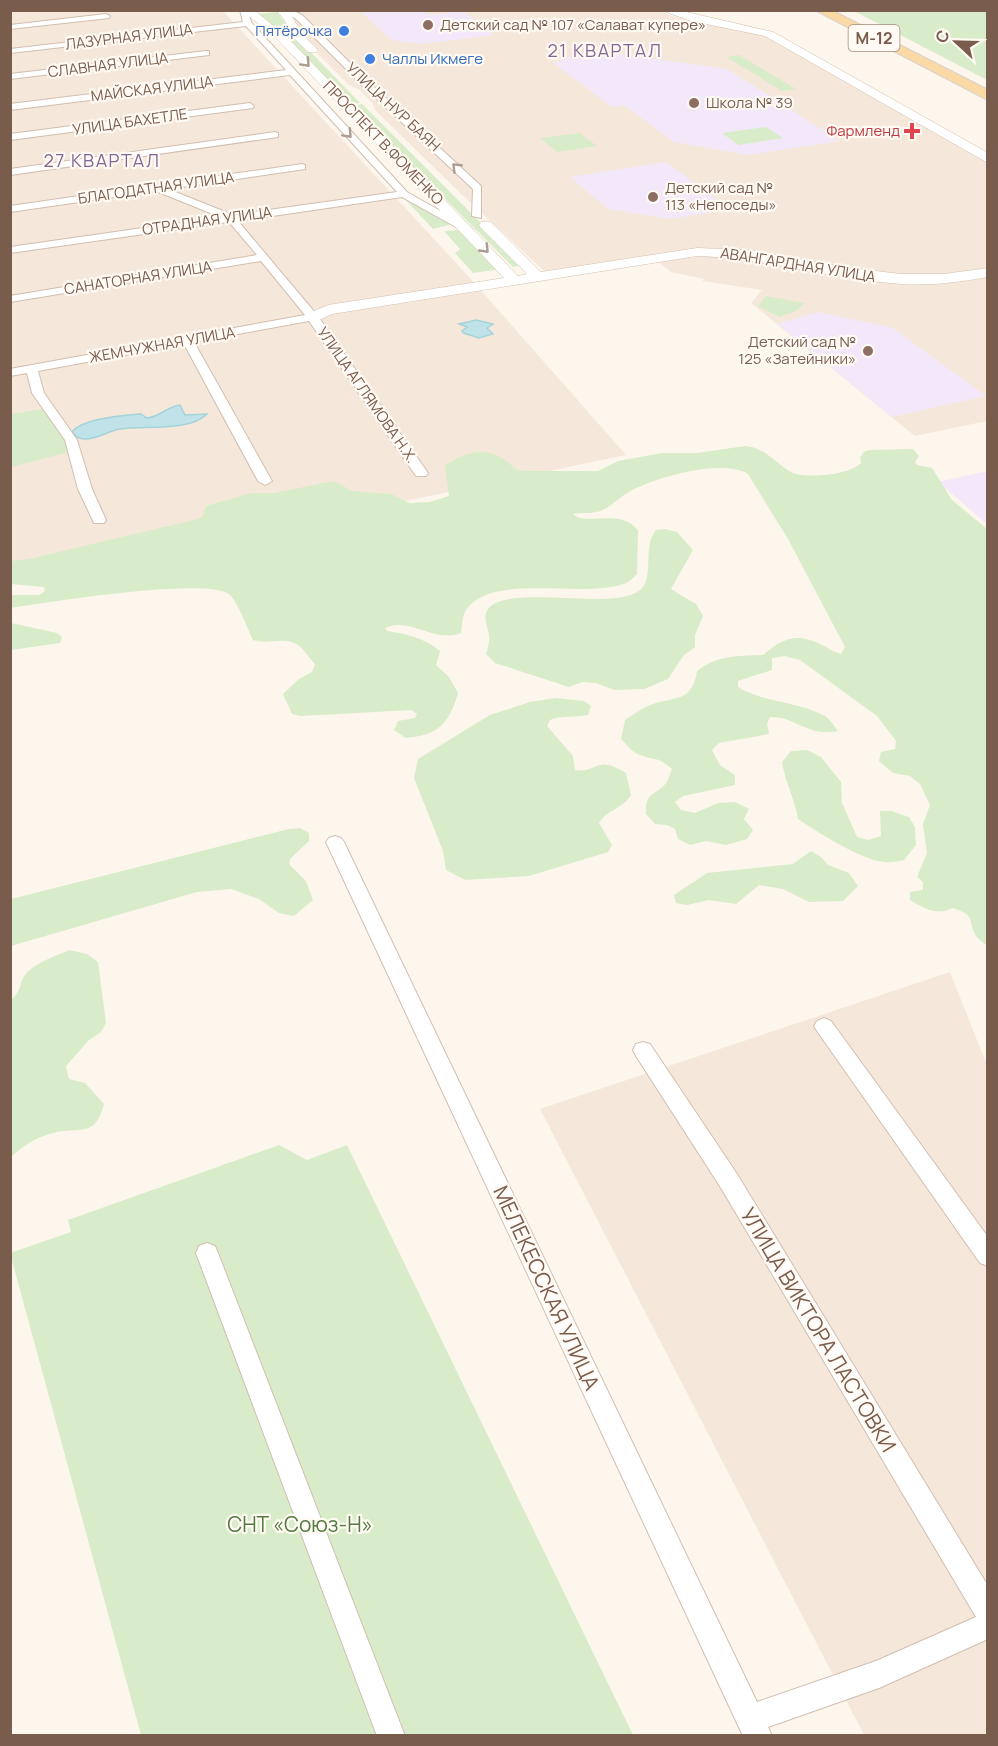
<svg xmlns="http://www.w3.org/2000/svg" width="998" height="1746" font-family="Manrope,sans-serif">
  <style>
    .residential { fill: #f5e8da }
    .education { fill: #f3e8fa }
    .green { fill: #d8ecc9 }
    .water { fill: #bfe3e8; stroke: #a5d3da; stroke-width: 1.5 }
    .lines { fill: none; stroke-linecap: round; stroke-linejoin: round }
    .street-casing { stroke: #d1beb0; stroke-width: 2 }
    .secondary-casing { stroke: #d6c0b0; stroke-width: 1 }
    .primary-casing { stroke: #dad1cd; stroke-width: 2 }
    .street { fill: #fff; fill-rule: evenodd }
    .secondary { fill: #fff; fill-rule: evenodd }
    .primary { fill: #fbd9a5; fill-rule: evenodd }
    .oneway { stroke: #af9d94 }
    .education-dot { fill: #8d6e63; stroke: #fffaf3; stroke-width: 2 }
    .shop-dot { fill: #3f7fe0; stroke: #fffaf3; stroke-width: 2 }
    .health-dot { fill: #e0444e; stroke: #fffaf3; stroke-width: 2 }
    .labels { text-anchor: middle; stroke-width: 4.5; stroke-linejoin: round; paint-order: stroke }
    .far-education-label { font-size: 15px; fill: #785e54; stroke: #fffaf3; text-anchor: start }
    .far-shop-label { font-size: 15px; fill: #366cbe; stroke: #fffaf3; text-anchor: end }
    .far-street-label { font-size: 15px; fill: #7a5c4d; stroke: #fffaf3 }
    .far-health-label { font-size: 15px; fill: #be3a42; stroke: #fffaf3; text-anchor: end }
    .shield { fill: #fffaf3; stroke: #a28b7f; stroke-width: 1.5 }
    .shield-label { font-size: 16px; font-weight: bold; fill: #7a5c4d }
    .far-quarter-label { font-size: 18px; letter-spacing: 1.5px; fill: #846695; stroke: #fffaf3 }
    .near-street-label { font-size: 21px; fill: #7a5c4d; stroke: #fffaf3 }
    .near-park-label { font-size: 21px; fill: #537a41; stroke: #fffaf3 }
  </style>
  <rect width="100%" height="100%" fill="#fdf6ec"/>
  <!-- residential -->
  <g class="residential">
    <polygon points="658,10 672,16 766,36 987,162 987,271 926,279 724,251 553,273 544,271 457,190 375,110 373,104 360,90 349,85 303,39 282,11"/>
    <polygon points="11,11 223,11 470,278 626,455 11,583"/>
    <polygon points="716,255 921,284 943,284 987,276 987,421 915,436 751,303 762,290 702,281 704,279 671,272 657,261"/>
    <polygon points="950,972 987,1065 987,1735 864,1735 540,1109"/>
  </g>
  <!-- education -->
  <g class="education">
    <polygon points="378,11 423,11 429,15 463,11 494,35 421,44 392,40 361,12"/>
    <polygon points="603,52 727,69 840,141 748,155 674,142 624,105 612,107 552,62 563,61 559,58"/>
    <polygon points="666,162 729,209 671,219 608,209 570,177"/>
    <polygon points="818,312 893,328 986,396 892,417 777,324"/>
    <polygon points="987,471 987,524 938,482"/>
  </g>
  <!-- green -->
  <g class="green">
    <polygon points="854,11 987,11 987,80"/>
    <polygon points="277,12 295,36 360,103 352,104 258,14"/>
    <polygon points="739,55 796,89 782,91 726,57"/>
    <polygon points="362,104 523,265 513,267 353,106"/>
    <polygon points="766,127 783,138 738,145 722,133"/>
    <polygon points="579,133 597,146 557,152 540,138"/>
    <polygon points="403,197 448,223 449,225 433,229"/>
    <polygon points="462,230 502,269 473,273 455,253 460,249 444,231"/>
    <polygon points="766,296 804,303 798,310 779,317 758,306"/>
    <polygon points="43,409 68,440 66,453 11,467 11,414"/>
    <path d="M745,446c19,1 28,15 44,25 13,9 61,4 72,-8l-1,-6 4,-5 5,-2 44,-1 6,7 -4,6 2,3 15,3 20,32 35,29v417c-3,-3 -9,-7 -11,-10 -9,-16 1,-20 -23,-28 -17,8 -27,1 -43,-8v-8l13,-2v-8l-6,-5 10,-24 -4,-29 7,-19 -10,-21 -10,-8 -17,-3 -14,-12 2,-9 14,-3 1,-8 -19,-25 -77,-56 -16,-4 -12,2v12l-34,11v6c26,16 60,14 87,29 5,3 9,10 13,15 -32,6 -42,-15 -68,-14l-3,7 2,10 -50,9 -7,7 8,15 15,10v10l-52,11 -8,6 6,8 14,3 23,-10 17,-1 14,7 -5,10 9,11 -6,9 -21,6 -20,-4 -16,4 -12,-6 -3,-10 -8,-4 -12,-1 -9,-10c-2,-22 11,-19 20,-31 3,-4 4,-10 6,-14 -15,-13 -16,-8 -32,-14 -8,-3 -13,-10 -19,-16l4,-19c8,-5 17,-12 25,-15 25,-9 42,-2 47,-34 20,-16 40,-15 66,-16 19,-16 32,-23 57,-11 7,3 13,8 21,10l4,-7 -57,-108 -40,-65c-25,-16 -95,3 -121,19 -10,6 -18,17 -31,19 -8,2 -15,0 -23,2 14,13 46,-7 65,16l-1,44c-3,3 -7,7 -11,9 -41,17 -134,-12 -160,27 -4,6 -4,16 -5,23 -26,11 -51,-17 -76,-5l2,3c20,3 37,7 53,20l-4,14 13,12 9,16c-9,32 -21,42 -52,45l-12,-8 4,-9 17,-3 2,-4 -6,-4 -110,6 -9,-2 -9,-20 16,-15 13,-7 3,-8c-6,-6 -11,-15 -17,-19 -13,-9 -31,0 -45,-5 -5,-11 -15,-37 -23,-45 -20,-19 -186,8 -219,13v-13h28l6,-4 -1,-4 -33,-3v-23l18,-2 173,-41 4,-12 45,-13h23l60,-12 18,10 39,3 19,9 20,-1 19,-6 -4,-30c16,-12 38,-20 57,-8 8,5 11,11 20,13h76l20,-10 44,-8h35z"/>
    <path d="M665,529l12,3 16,18 -22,39 25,15 7,12 -8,19v12l-11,8 -16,24 -24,10 -29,1 -20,-7 -12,-1 -14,5 -74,-24 -9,-9c1,-4 3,-9 3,-13 2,-11 -8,-22 -1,-32 19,-26 126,3 152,-19 15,-12 2,-44 16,-60z"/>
    <polygon points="11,623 57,633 62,637 60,643 11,650"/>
    <path d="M556,698l28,3 7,5 -3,9c-13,3 -26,0 -38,5l-3,6 26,30 2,14c24,3 20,-16 51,3l5,22c-9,14 -24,15 -32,28l13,22 -4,7 -79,24 -64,4 -19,-10 -3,-19 -29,-73 4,-19 72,-44 40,-13z"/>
    <path d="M807,750l14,7 20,25 1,21 15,34 11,3 13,-4 -1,-25h11l18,6 6,10 1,18 -12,15c-6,1 -13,3 -19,2 -22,-1 -68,-30 -87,-43 -3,-20 -13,-37 -16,-57l9,-11z"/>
    <polygon points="300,828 309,833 309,841 290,859 289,864 306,881 313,900 294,916 279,913 259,899 231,889 197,892 11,946 11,899 289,829"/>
    <polygon points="811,851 821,857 828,865 849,873 858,886 843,901 809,902 783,889 759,885 736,904 709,900 687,905 676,903 674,895 707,873 793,864"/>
    <path d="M69,950l18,4 11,8 8,61 -5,9 -12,8 -23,26 3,13 16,4 19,21c-9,33 -21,23 -47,28 -17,3 -35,14 -46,25v-157c12,-11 7,-15 14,-25 9,-12 31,-19 44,-25z"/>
    <polygon points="279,1145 307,1160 347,1145 633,1735 141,1735 10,1253 71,1232 68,1220"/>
  </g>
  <!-- water -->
  <g class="water">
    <polygon points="476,320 493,324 487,328 493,334 479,338 463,333 462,331 467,327 459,324"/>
    <path d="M180,405l5,10 22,-1c-17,18 -64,11 -87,15 -12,2 -25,11 -36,10 -6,0 -9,-3 -12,-7 9,-13 52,-17 69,-18l6,4c13,-1 19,-11 33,-13z"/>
  </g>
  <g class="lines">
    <!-- street casing -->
    <g class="street-casing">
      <g id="street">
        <polygon points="240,10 248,10 251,22 407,192 472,229 463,231 402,197 238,221 317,315 428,473 426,476 416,476 309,321 194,342 272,481 265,485 258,481 184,344 38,371 44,393 77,440 92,489 106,520 104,523 94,523 78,489 65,440 32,393 27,373 10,376 10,369 305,315 261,261 10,302 10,296 257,255 229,222 10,253 10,247 220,217 156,191 10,212 10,206 302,164 305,165 305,169 168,189 233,215 397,192 290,75 10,110 10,104 286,70 246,26 10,53 10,49 243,22"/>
        <polygon points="282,10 292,10 302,15 373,86 481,186 481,218 472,216 473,189 367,90 296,19"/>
        <polygon points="106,14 110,16 109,18 10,29 10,25"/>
        <polygon points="206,51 209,51 209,55 10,79 10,74"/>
        <polygon points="250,103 254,106 253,108 10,140 10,134"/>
        <polygon points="275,132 278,133 278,137 10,175 10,169"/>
        <polygon points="335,836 341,838 344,842 757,1702 876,1661 976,1617 721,1188 636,1056 633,1050 636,1044 643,1042 650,1044 737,1174 988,1586 988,1639 879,1688 768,1727 772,1736 743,1736 326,842 329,838"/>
        <polygon points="824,1018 831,1021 988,1237 988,1266 980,1263 817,1031 814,1026 817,1021"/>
        <polygon points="207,1243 215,1246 218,1253 405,1736 377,1736 196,1253 199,1246"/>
      </g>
    </g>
    <!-- secondary casing -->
    <g class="secondary-casing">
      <g id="secondary">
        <path d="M242,10h12l33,27 231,239 9,-2 -46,-46 -2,-3 2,-3h10l50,50 156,-24 51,2 102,18 51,6h43l44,-6v9c-29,5 -58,9 -87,7 -69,-5 -135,-26 -204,-28l-365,58 -13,6h-12l-2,-3 2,-3 21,-9 176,-27 -225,-237z"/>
        <polygon points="276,10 288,10 303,35 318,50 316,52 308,52 294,38 283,18"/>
        <polygon points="661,10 678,10 773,32 988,153 988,163 765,36 691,21"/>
      </g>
    </g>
    <!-- primary casing -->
    <g class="primary-casing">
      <polygon id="primary" points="815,10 831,10 988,90 988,100"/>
    </g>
    <!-- street -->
    <use href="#street" class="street"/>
    <!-- secondary -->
    <use href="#secondary" class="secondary"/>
    <!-- primary -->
    <use href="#primary" class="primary"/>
  </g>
  <!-- one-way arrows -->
  <defs><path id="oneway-chevron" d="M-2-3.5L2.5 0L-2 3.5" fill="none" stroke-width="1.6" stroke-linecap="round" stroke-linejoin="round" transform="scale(1.5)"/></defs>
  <g class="oneway">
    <use href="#oneway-chevron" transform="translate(306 63) rotate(47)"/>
    <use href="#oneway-chevron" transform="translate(348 134) rotate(47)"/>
    <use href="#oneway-chevron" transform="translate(456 167) rotate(-136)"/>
    <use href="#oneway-chevron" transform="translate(485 249) rotate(46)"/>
  </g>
  <!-- markers -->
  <g class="education-dot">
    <circle cx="428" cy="25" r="6"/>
    <circle cx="694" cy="103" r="6"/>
    <circle cx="653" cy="197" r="6"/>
    <circle cx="868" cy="351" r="6"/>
  </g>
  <g class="shop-dot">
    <circle cx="344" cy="31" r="6"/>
    <circle cx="370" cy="59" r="6"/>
  </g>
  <path class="health-dot" d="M909 122h6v6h6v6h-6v6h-6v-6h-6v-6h6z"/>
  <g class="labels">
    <!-- far-education labels -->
    <g class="far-education-label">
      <text x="440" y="30">Детский сад № 107 «Салават купере»</text>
      <text x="706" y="108">Школа № 39</text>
      <text x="665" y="193">Детский сад №<tspan x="665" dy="17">113 «Непоседы»</tspan></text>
      <text x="856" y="347" text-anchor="end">Детский сад №<tspan x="856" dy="17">125 «Затейники»</tspan></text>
    </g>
    <!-- far-shop labels -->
    <g class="far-shop-label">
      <text x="332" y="36">Пятёрочка</text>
      <text x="382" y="64" text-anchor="start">Чаллы Икмеге</text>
    </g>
    <!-- far-street labels -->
    <g class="far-street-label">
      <text transform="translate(129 37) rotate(-7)" y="5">ЛАЗУРНАЯ УЛИЦА</text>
      <text transform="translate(108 65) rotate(-7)" y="5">СЛАВНАЯ УЛИЦА</text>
      <text transform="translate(152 89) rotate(-7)" y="5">МАЙСКАЯ УЛИЦА</text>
      <text transform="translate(393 107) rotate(43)" y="5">УЛИЦА НУР БАЯН</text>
      <text transform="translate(130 122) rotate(-8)" y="5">УЛИЦА БАХЕТЛЕ</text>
      <text transform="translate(383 143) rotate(46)" y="5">ПРОСПЕКТ В.ФОМЕНКО</text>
      <text transform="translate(156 188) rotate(-8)" y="5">БЛАГОДАТНАЯ УЛИЦА</text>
      <text transform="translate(207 221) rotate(-8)" y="5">ОТРАДНАЯ УЛИЦА</text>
      <text transform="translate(798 265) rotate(9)" y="5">АВАНГАРДНАЯ УЛИЦА</text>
      <text transform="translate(138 278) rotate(-9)" y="5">САНАТОРНАЯ УЛИЦА</text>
      <text transform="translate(162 345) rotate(-10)" y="5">ЖЕМЧУЖНАЯ УЛИЦА</text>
      <text transform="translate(367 395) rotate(55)" y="5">УЛИЦА АГЛЯМОВА Н.Х.</text>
    </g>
    <!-- far-health labels -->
    <g class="far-health-label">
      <text x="900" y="136">Фармленд</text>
    </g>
    <!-- shield labels -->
    <rect class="shield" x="848.5" y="25" width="51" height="26" rx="4.5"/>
    <g class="shield-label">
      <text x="874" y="44">М-12</text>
    </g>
    <!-- far-quarter labels -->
    <g class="far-quarter-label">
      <text x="605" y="57">21 КВАРТАЛ</text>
      <text x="102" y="167">27 КВАРТАЛ</text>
    </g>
    <!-- near-street labels -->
    <g class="near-street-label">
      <text transform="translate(546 1288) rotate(65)" y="7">МЕЛЕКЕССКАЯ УЛИЦА</text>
      <text transform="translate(818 1330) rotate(59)" y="7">УЛИЦА ВИКТОРА ЛАСТОВКИ</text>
    </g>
    <!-- near-park labels -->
    <g class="near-park-label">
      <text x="300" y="1532">СНТ «Союз-Н»</text>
    </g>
  </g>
  <!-- border -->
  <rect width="998" height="1746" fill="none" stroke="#7a5c4d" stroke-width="24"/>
  <!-- north arrow -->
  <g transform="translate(956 42) rotate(292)" stroke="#fffaf3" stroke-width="4.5" paint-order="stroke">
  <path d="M0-4.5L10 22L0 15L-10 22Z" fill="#7a5c4d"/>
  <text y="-9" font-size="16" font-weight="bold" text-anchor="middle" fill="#7a5c4d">С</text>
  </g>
</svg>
